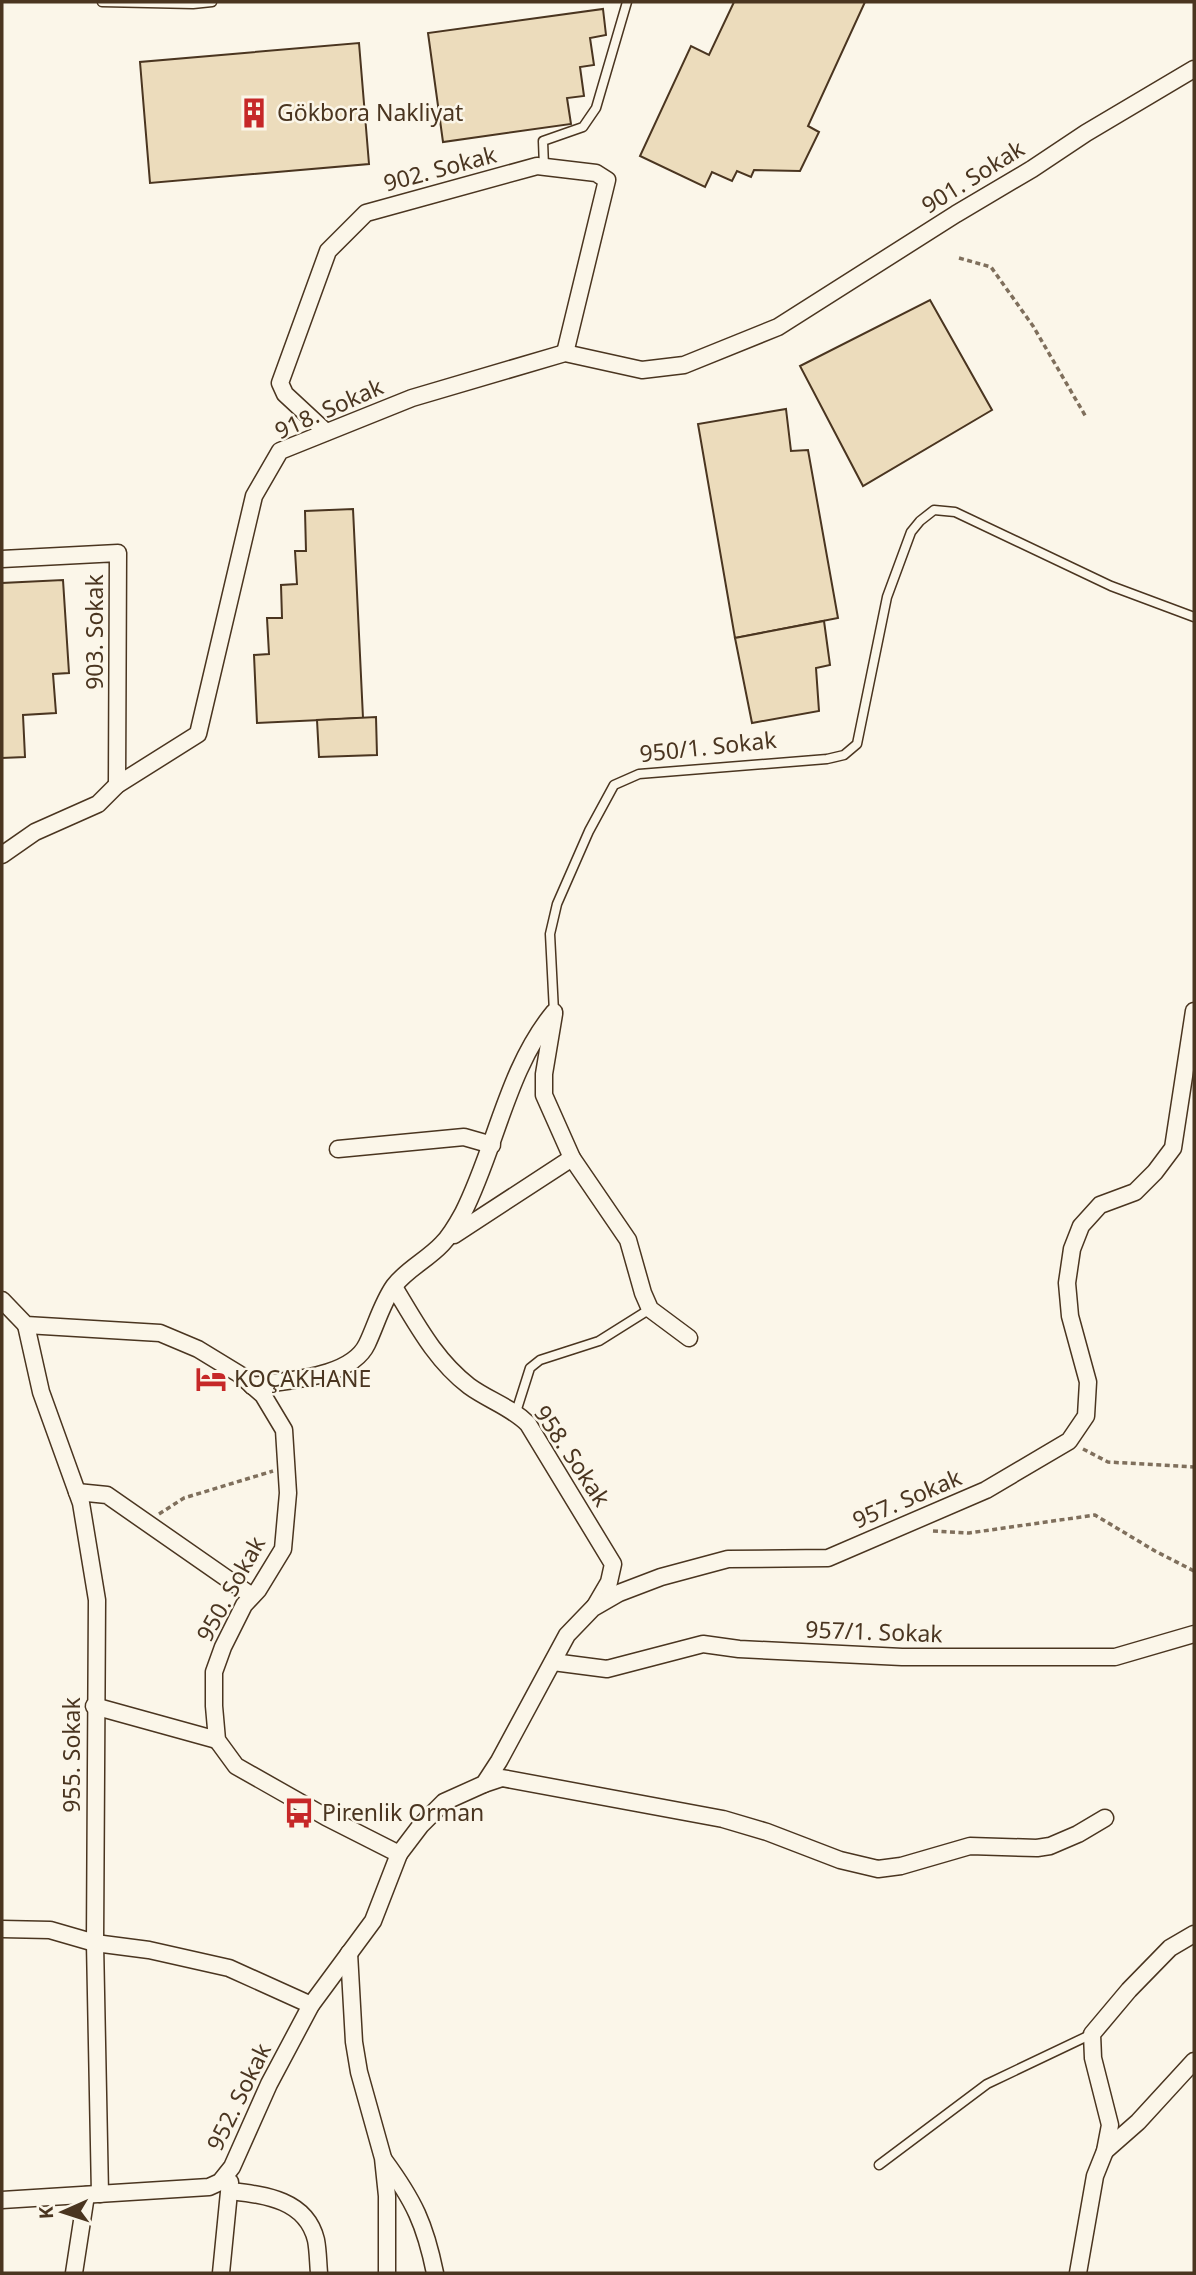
<svg xmlns="http://www.w3.org/2000/svg" width="1196" height="2275" font-family="'Noto Sans',sans-serif">
  <style>
    .building { fill: #ecdcbc; stroke: #4a3520; stroke-width: 2 }
    .lines { fill: none; stroke-linecap: round; stroke-linejoin: round }
    .service-casing { stroke: #4a3520; stroke-width: 11 }
    .minor-casing { stroke: #4a3520; stroke-width: 19 }
    .path { stroke: #7f6f5c; stroke-width: 3.5; stroke-dasharray: 5 3.5; stroke-linecap: butt }
    .service { stroke: #fbf6e9; stroke-width: 8 }
    .minor { stroke: #fbf6e9; stroke-width: 16 }
    .labels { text-anchor: middle; stroke-width: 5; stroke-linejoin: round; paint-order: stroke }
    .poi-label { font-size: 23px; fill: #4a3520; stroke: #fbf6e9; text-anchor: start }
    .street-label { font-size: 23px; fill: #4a3520; stroke: #fbf6e9 }
  </style>
  <rect width="100%" height="100%" fill="#fbf6e9"/>
  <!-- building -->
  <g class="building">
    <polygon points="734,2 865,2 808,126 819,132 800,171 754,170 751,177 737,171 732,181 712,172 705,187 640,156 691,46 709,55"/>
    <polygon points="603,9 606,35 590,38 594,65 580,67 584,96 567,98 571,124 443,142 428,33"/>
    <polygon points="359,43 369,164 150,183 140,62"/>
    <polygon points="930,300 992,410 863,486 800,366"/>
    <polygon points="786,409 791,451 808,450 838,618 735,638 698,424"/>
    <polygon points="353,509 363,718 257,723 254,655 269,654 267,618 282,618 281,585 297,584 295,551 306,551 305,511"/>
    <polygon points="63,580 69,673 53,674 56,713 23,715 25,757 2,758 2,583"/>
    <polygon points="824,621 830,665 816,668 819,711 752,723 735,638"/>
    <polygon points="376,717 377,755 319,757 317,720"/>
  </g>
  <g class="lines">
    <!-- service casing -->
    <g class="service-casing">
      <g id="service">
        <polyline points="102,2 193,4 212,2"/>
        <polyline points="544,167 543,141 583,127 596,108 627,2"/>
        <polyline points="554,1012 550,934 557,904 589,831 614,785 639,774 827,759 844,755 857,744 887,597 911,532 920,521 934,510 955,512 1111,586 1194,617"/>
        <polyline points="516,1412 530,1368 540,1360 599,1341 650,1309"/>
        <polyline points="879,2165 987,2084 1092,2034"/>
      </g>
    </g>
    <!-- minor casing -->
    <g class="minor-casing">
      <g id="minor">
        <polyline points="326,432 285,394 280,383 328,251 366,213 537,166 596,173 607,180 565,353"/>
        <polyline points="2,559 118,553 117,785"/>
        <polyline points="2,855 35,832 98,804 117,785 198,734 254,496 280,451 412,398 565,353 642,370 684,365 778,327 956,214 1032,169 1086,133 1194,69"/>
        <polyline points="554,1014 544,1074 544,1095 572,1158 628,1240 643,1293 650,1309 689,1338"/>
        <polyline points="338,1149 464,1137 492,1145"/>
        <polyline points="454,1235 572,1158"/>
        <path d="M394,1287c22,36 41,73 75,99 19,14 42,21 59,38l85,140 -4,18 -14,24"/>
        <polyline points="2,1300 26,1325 160,1333 198,1349 239,1374 263,1395 284,1430 288,1493 283,1549 258,1590 244,1605 223,1647 214,1672 214,1706 217,1740 236,1766 326,1817 399,1854 373,1921 311,2005 269,2084 232,2167 220,2182 209,2187 2,2200"/>
        <polyline points="26,1325 41,1392 81,1503 97,1600 95,1943 100,2194"/>
        <path d="M252,1386c35,-6 99,-8 115,-42 9,-19 15,-41 27,-58 13,-17 33,-26 48,-42 8,-8 15,-20 21,-31 33,-65 44,-144 91,-201"/>
        <polyline points="77,1492 107,1495 252,1596"/>
        <polyline points="553,1662 607,1669 703,1644 739,1649 902,1657 1115,1657 1194,1634"/>
        <polyline points="94,1706 217,1740"/>
        <polyline points="484,1784 502,1778 723,1819 767,1832 840,1860 878,1869 901,1866 970,1846 1037,1848 1050,1846 1078,1834 1105,1818"/>
        <polyline points="399,1854 421,1825 444,1802 484,1784 499,1761 567,1635 593,1608 619,1593 661,1577 728,1559 828,1558 986,1490 1069,1441 1086,1416 1088,1382 1070,1316 1067,1283 1072,1249 1081,1226 1100,1205 1135,1192 1155,1172 1173,1148 1194,1011"/>
        <polyline points="2,1929 50,1930 95,1943 149,1950 229,1968 311,2005"/>
        <polyline points="349,1953 354,2042 359,2072 383,2158 387,2196 387,2273"/>
        <polyline points="1105,2151 1138,2122 1194,2061"/>
        <path d="M384,2160c30,41 41,64 51,113"/>
        <path d="M230,2191c34,4 76,8 86,49 2,10 2,22 3,33"/>
        <polyline points="74,2273 86,2195"/>
        <polyline points="221,2273 230,2182"/>
        <polyline points="1078,2273 1095,2176 1105,2151 1110,2125 1093,2058 1092,2034 1129,1990 1170,1948 1194,1934"/>
      </g>
    </g>
    <!-- path -->
    <g class="path">
      <polyline points="959,258 991,267 1033,326 1086,417"/>
      <polyline points="1083,1449 1108,1462 1194,1467"/>
      <polyline points="159,1514 184,1498 273,1471"/>
      <polyline points="933,1531 969,1533 1095,1515 1155,1551 1194,1571"/>
    </g>
    <!-- service -->
    <use href="#service" class="service"/>
    <!-- minor -->
    <use href="#minor" class="minor"/>
  </g>
  <!-- icons -->
  <defs>
    <g id="building-bare" transform="scale(2.415)"><path d="M-4-6H4V6H1V3H-1V6H-4ZM-2.5-4.3h1.7v1.8h-1.7ZM.8-4.3h1.7v1.8H.8ZM-2.5-1h1.7V.8h-1.7ZM.8-1h1.7V.8H.8Z" fill="#c62828" stroke="#fbf6e9" stroke-width="2.5" paint-order="stroke"/></g>
    <g id="hotel-bare" transform="scale(2.415)"><path d="M-6-4.5h1.5V1H6V5H4.5V3h-9V5H-6ZM-4 0a1.8 1.8 0 1 1 3.6 0ZM.5 0V-2.5h3Q6-2.5 6 0Z" fill="#c62828" stroke="#fbf6e9" stroke-width="2.5" paint-order="stroke"/></g>
    <g id="bus-bare" transform="scale(2.415)"><path d="M-5-6H5V4H4V6H2V4H-2V6H-4V4H-5ZM-3.5-4V0h7V-4ZM-3.5 1.2v1.5H-2V1.2ZM2 1.2v1.5H3.5V1.2Z" fill="#c62828" stroke="#fbf6e9" stroke-width="2.5" paint-order="stroke"/></g>
  </defs>
  <g fill-rule="evenodd">
    <use href="#building-bare" x="254" y="113"/>
    <use href="#hotel-bare" x="211" y="1379"/>
    <use href="#bus-bare" x="299" y="1813"/>
  </g>
  <g class="labels">
    <!-- poi labels -->
    <g class="poi-label">
      <text x="277" y="121">Gökbora Nakliyat</text>
      <text x="234" y="1387">KOÇAKHANE</text>
      <text x="322" y="1821">Pirenlik Orman</text>
    </g>
    <!-- street labels -->
    <g class="street-label">
      <text transform="translate(440 169) rotate(-15)" y="8">902. Sokak</text>
      <text transform="translate(973 177) rotate(-32)" y="8">901. Sokak</text>
      <text transform="translate(329 409) rotate(-24)" y="8">918. Sokak</text>
      <text transform="translate(95 632) rotate(-90)" y="8">903. Sokak</text>
      <text transform="translate(708 747) rotate(-6)" y="8">950/1. Sokak</text>
      <text transform="translate(572 1456) rotate(56)" y="8">958. Sokak</text>
      <text transform="translate(907 1499) rotate(-23)" y="8">957. Sokak</text>
      <text transform="translate(231 1589) rotate(-61)" y="8">950. Sokak</text>
      <text transform="translate(874 1632) rotate(2)" y="8">957/1. Sokak</text>
      <text transform="translate(72 1755) rotate(-90)" y="8">955. Sokak</text>
      <text transform="translate(239 2097) rotate(-64)" y="8">952. Sokak</text>
    </g>
  </g>
  <!-- border -->
  <rect width="1196" height="2275" fill="none" stroke="#4a3520" stroke-width="7"/>
  <!-- north arrow -->
  <g transform="translate(63 2212) rotate(267)" stroke="#fbf6e9" stroke-width="5" paint-order="stroke">
  <path d="M0-5L12 26L0 18L-12 26Z" fill="#4a3520"/>
  <text y="-10" font-size="19" font-weight="bold" text-anchor="middle" fill="#4a3520">K</text>
  </g>
</svg>
